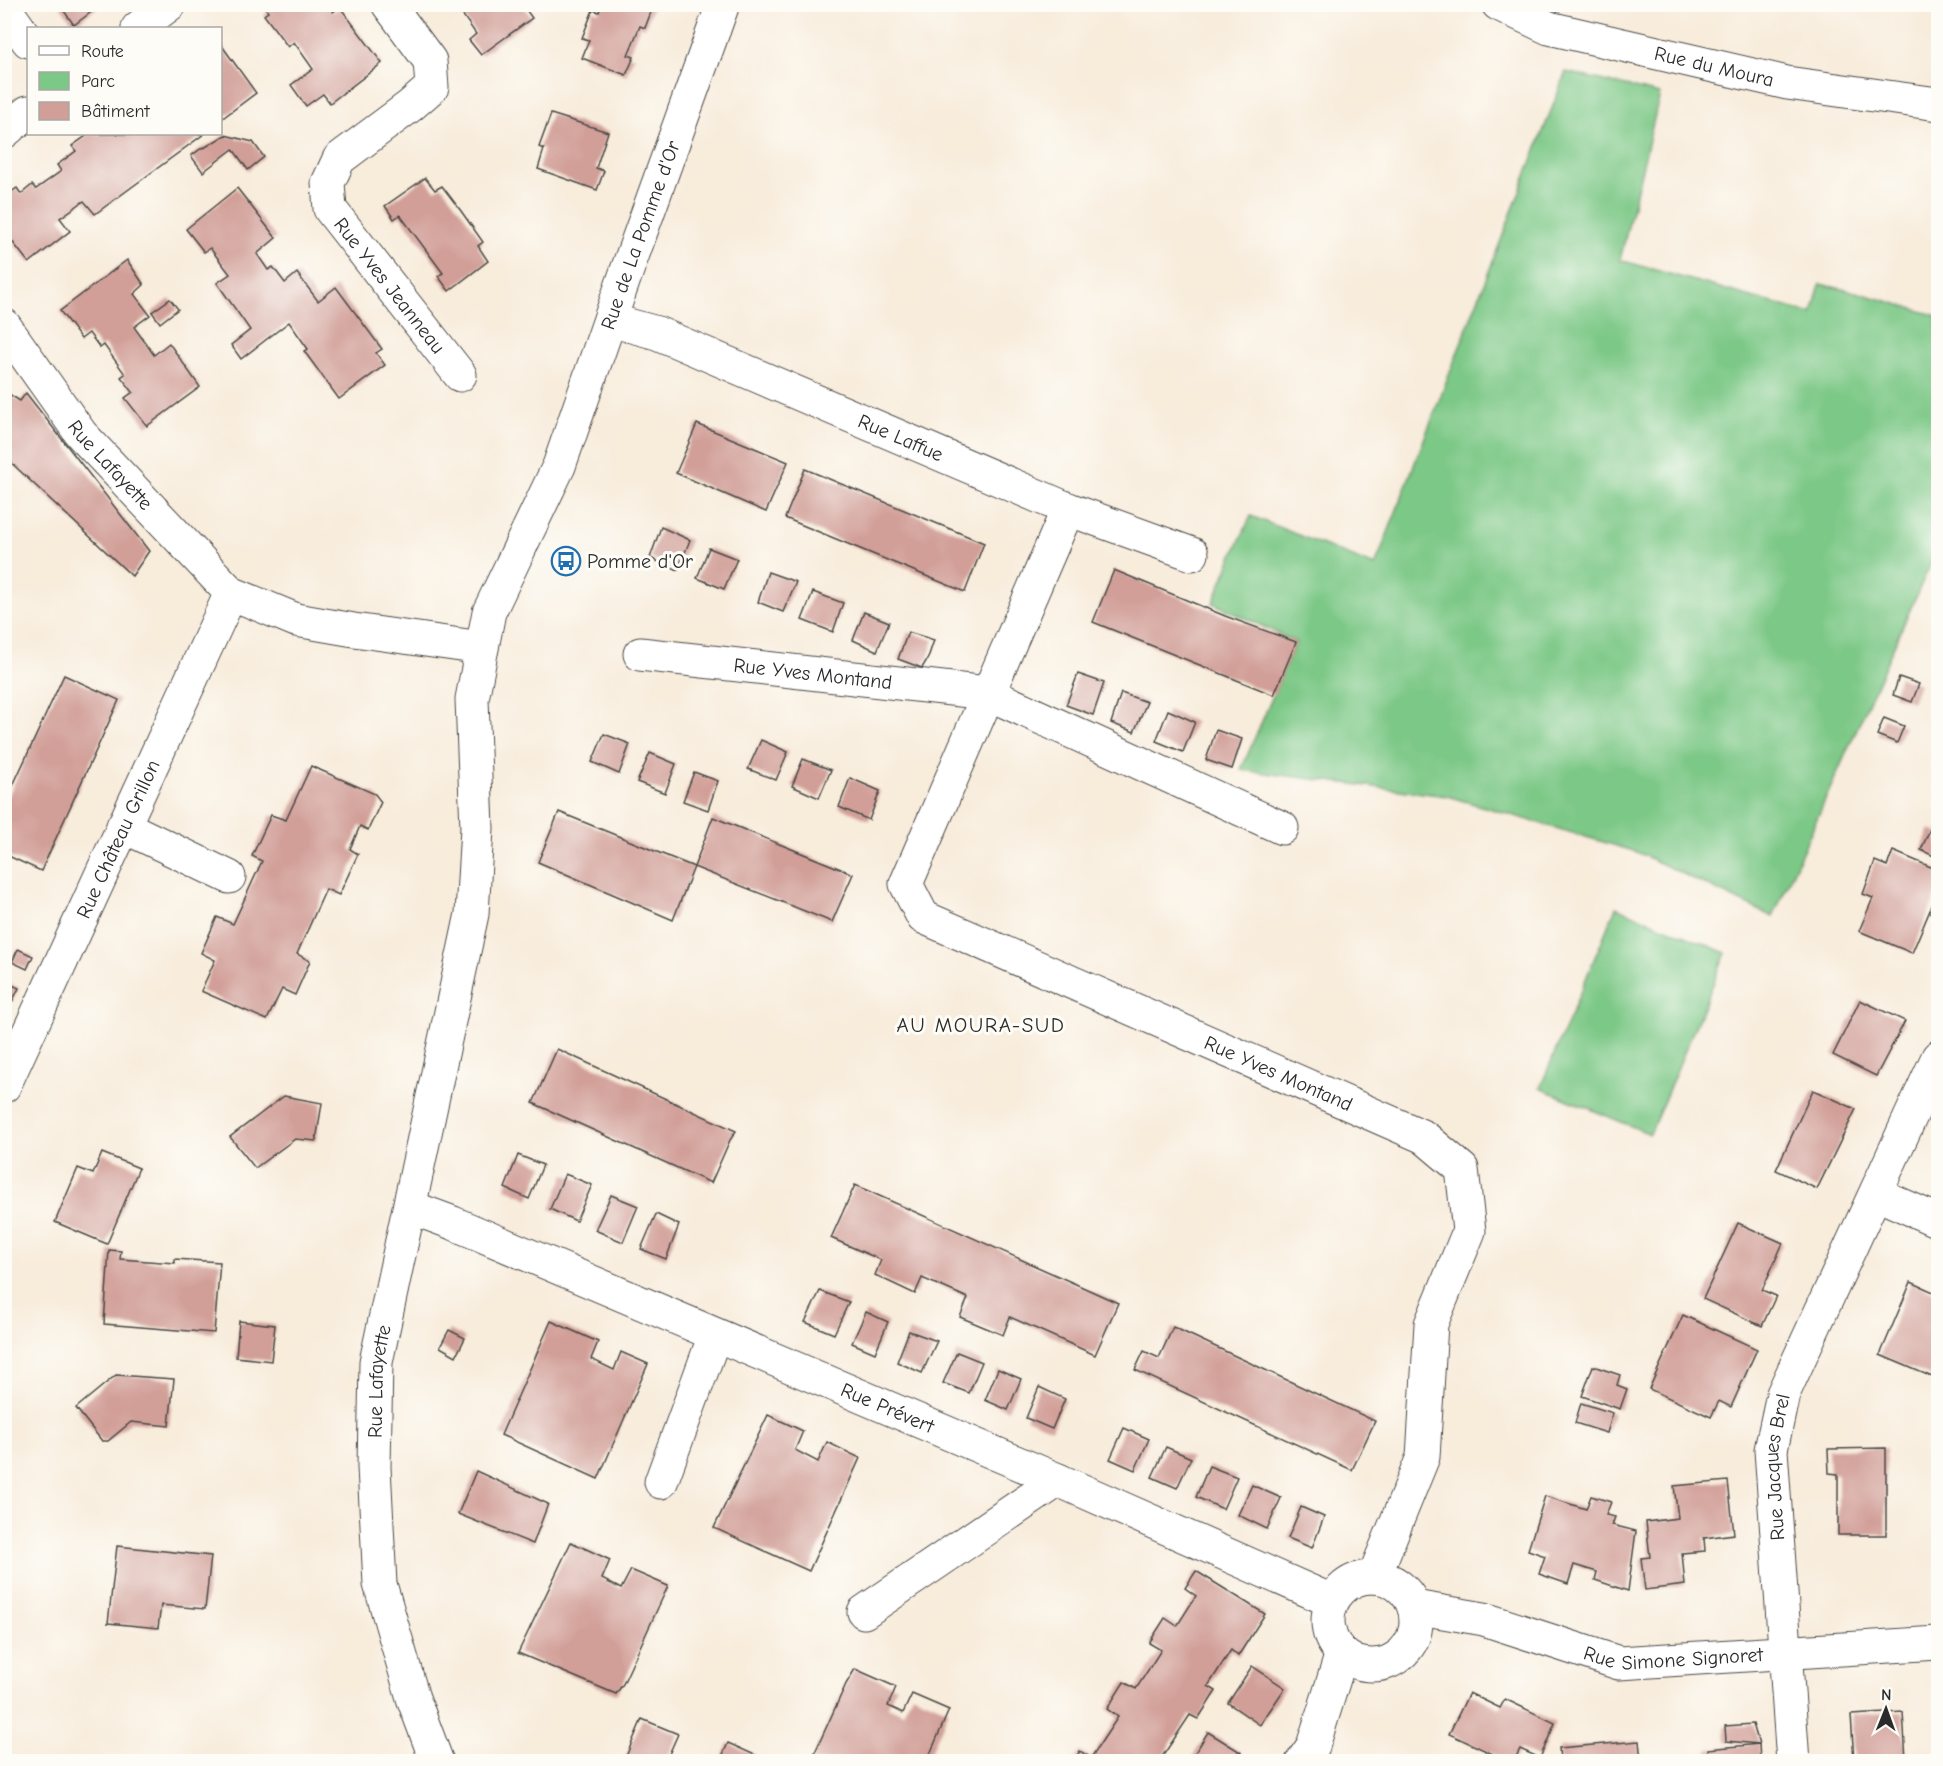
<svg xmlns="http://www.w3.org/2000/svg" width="1943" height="1766" font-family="'Comic Neue',sans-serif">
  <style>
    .green { fill: #7cc886; stroke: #547a58; stroke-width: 1.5 }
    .building { fill: #d19f98 }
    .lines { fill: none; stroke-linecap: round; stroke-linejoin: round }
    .minor-casing { stroke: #4a4845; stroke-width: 35 }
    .minor { stroke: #fff; stroke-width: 33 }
    .labels { text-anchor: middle; stroke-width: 6; stroke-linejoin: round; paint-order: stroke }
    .street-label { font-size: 20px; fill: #2b2b2b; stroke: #fdfcf7 }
    .poi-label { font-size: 20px; fill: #2b2b2b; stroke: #fdfcf7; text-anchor: start }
    .neighbourhood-label { font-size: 21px; letter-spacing: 1.5px; fill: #2b2b2b; stroke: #fdfcf7 }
  </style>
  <rect width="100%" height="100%" fill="#fdfcf7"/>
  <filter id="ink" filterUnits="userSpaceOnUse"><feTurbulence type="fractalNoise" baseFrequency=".0167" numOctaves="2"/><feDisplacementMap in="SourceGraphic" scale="12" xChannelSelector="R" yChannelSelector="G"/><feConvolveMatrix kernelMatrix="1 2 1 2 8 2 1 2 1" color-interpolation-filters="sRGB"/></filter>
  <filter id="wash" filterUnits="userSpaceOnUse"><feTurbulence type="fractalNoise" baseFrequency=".008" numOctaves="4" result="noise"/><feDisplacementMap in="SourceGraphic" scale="24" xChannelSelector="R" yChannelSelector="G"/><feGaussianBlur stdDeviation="1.35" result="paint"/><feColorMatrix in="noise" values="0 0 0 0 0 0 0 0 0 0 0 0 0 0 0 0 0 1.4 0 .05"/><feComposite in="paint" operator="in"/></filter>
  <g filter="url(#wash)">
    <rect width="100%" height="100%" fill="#f8ecdb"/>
    <!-- green -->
    <g class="green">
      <polygon points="1566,72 1660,94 1620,260 1812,314 1820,284 1860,293 1938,316 1938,547 1773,917 1637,852 1447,796 1241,770 1296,642 1213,603 1231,559 1251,516 1375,566"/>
      <polygon points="1616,907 1726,953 1650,1134 1540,1088"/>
    </g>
    <g id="blocks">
      <!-- building -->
      <g class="building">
        <polygon points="59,4 102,4 74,25"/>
        <polygon points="263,4 328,4 333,12 340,7 382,63 330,103 323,94 306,106 291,85 313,69 294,42 288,47 264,15 268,12"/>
        <polygon points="455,4 522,4 532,18 481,55 469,40 476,34"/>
        <polygon points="602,4 654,4 645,28 640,26 628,55 634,57 626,75 582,58 589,40 582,38 593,10 599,12"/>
        <polygon points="220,43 256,93 220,120"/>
        <polygon points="551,114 608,132 596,168 604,171 597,190 538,169 544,149 539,147"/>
        <polygon points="89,134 204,134 95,214 84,201 60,218 70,231 29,263 4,231 4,197 17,188 21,194 32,185 36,189 61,171 57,165 76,151 72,146"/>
        <polygon points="225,135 253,142 264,157 248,170 233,149 203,172 191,156 203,147 204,148"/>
        <polygon points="425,178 435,190 442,186 461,211 483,242 478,246 488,261 449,291 438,276 443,273 400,215 394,219 385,206"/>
        <polygon points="237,188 276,238 257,254 268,270 273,267 285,283 297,273 318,301 336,287 382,349 376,353 385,365 339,399 304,351 308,349 289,322 241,359 231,345 250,330 217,283 230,274 210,248 204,252 186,229"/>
        <polygon points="127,260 144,285 134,294 150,315 134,327 154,355 169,343 200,387 147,426 125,398 133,392 121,377 125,374 104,345 100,348 89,333 81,339 60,311"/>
        <polygon points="170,299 178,309 160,323 152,312"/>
        <polygon points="4,391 20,401 26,393 149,551 132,576 4,456"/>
        <polygon points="697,424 788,462 766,512 676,473"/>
        <polygon points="805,469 984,543 965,592 785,518"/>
        <polygon points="661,527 690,540 678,570 650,558"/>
        <polygon points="709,548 737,559 724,589 697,578"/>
        <polygon points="1114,570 1225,616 1296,642 1274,695 1093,622"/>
        <polygon points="768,572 796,582 783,612 758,602"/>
        <polygon points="813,592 843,603 833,632 802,620"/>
        <polygon points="864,612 889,622 877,651 853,640"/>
        <polygon points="908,632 934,640 928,658 922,668 898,659"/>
        <polygon points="1078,674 1104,683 1093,715 1066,705"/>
        <polygon points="64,675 119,700 41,871 4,854 4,805"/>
        <polygon points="1899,677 1919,684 1912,702 1893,695"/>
        <polygon points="1121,693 1147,702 1134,732 1111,723"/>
        <polygon points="1168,710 1195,722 1183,752 1156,741"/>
        <polygon points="1884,718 1904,726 1897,743 1877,735"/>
        <polygon points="1216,730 1242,739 1232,769 1206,760"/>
        <polygon points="604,734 630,744 619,774 592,762"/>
        <polygon points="761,740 788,752 776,780 748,769"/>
        <polygon points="650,753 676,764 665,793 637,782"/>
        <polygon points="803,759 831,770 819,798 792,786"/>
        <polygon points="311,766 375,794 381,802 368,830 360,826 350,849 358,854 339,895 326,889 313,918 297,954 310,961 295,995 282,989 267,1020 201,991 215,960 201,953 217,917 233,924 262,861 252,856 271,815 286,820"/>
        <polygon points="694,772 718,781 708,810 683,801"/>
        <polygon points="850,778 880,791 869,820 839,807"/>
        <polygon points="559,812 694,867 673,920 538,862"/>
        <polygon points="713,817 853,874 832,922 694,867"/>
        <polygon points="1930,829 1938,833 1938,858 1921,850"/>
        <polygon points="1893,851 1938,870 1938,891 1912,953 1859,931 1873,898 1863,894 1875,861 1887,866"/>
        <polygon points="18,949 33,956 27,969 12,962"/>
        <polygon points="4,981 19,988 12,1002 4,998"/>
        <polygon points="1860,1000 1905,1021 1876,1076 1833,1055"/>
        <polygon points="557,1049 736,1131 730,1140 711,1183 533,1103"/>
        <polygon points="1813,1090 1856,1109 1817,1189 1776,1170"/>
        <polygon points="284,1096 322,1103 316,1141 295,1139 255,1168 230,1137"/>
        <polygon points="102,1153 139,1168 107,1244 55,1222 78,1168 93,1174"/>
        <polygon points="518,1155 543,1165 529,1199 505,1188"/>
        <polygon points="565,1174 592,1185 576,1221 550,1209"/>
        <polygon points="855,1185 1118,1303 1095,1355 1010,1317 1003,1335 960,1317 968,1298 922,1278 915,1294 875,1275 881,1260 831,1238"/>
        <polygon points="611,1195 638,1206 623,1242 595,1230"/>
        <polygon points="656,1214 679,1225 666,1259 641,1249"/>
        <polygon points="1738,1223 1783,1243 1762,1290 1776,1296 1762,1326 1703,1299"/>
        <polygon points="109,1250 121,1251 120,1259 175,1263 175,1259 220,1262 214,1333 104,1324"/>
        <polygon points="1911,1282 1938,1294 1938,1375 1937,1379 1880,1355"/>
        <polygon points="820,1291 849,1302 834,1334 805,1322"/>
        <polygon points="866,1312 888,1322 875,1353 852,1343"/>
        <polygon points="1683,1315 1757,1349 1731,1407 1719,1401 1711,1417 1649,1389"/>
        <polygon points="239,1321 275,1325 271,1361 236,1357"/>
        <polygon points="551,1321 598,1342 591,1359 614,1370 621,1352 648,1364 598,1479 501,1435"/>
        <polygon points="1173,1327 1375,1421 1352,1470 1135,1370 1144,1351 1159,1358"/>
        <polygon points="449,1330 465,1338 456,1356 440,1347"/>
        <polygon points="909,1331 937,1341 922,1373 897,1362"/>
        <polygon points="957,1352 982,1362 969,1393 943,1383"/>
        <polygon points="1593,1366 1620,1375 1617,1385 1627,1389 1620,1409 1582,1396"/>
        <polygon points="998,1369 1021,1379 1008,1410 985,1400"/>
        <polygon points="116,1375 174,1379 169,1426 131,1422 108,1441 102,1441 76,1408"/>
        <polygon points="1039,1387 1065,1399 1052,1429 1026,1418"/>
        <polygon points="1581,1403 1613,1413 1607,1433 1575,1423"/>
        <polygon points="768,1415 803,1431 795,1450 818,1462 827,1442 860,1458 809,1571 714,1528"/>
        <polygon points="1124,1428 1149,1439 1135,1470 1110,1459"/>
        <polygon points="1166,1447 1191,1458 1177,1488 1152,1477"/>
        <polygon points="1886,1448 1886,1535 1838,1535 1838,1474 1829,1473 1828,1449"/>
        <polygon points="1209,1466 1237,1477 1223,1509 1196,1497"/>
        <polygon points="476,1471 548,1504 533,1544 458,1514"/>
        <polygon points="1728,1481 1734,1534 1704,1538 1705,1551 1682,1553 1685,1585 1645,1590 1641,1558 1650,1557 1646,1522 1678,1518 1674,1486"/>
        <polygon points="1252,1485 1281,1498 1267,1529 1238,1515"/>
        <polygon points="1545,1496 1586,1509 1591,1496 1611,1502 1606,1515 1615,1517 1612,1525 1636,1531 1628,1591 1595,1580 1597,1572 1574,1565 1568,1584 1539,1574 1545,1556 1528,1550"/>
        <polygon points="1301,1507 1324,1517 1312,1548 1288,1538"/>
        <polygon points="571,1542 610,1560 602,1579 621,1589 631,1570 668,1586 623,1684 616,1694 518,1653"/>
        <polygon points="117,1546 211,1556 205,1609 161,1605 158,1628 108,1623"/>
        <polygon points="1196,1571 1265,1614 1238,1656 1231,1650 1208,1686 1216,1691 1198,1719 1190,1715 1162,1757 1169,1761 1073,1761 1080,1751 1091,1758 1104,1738 1118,1717 1107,1709 1124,1682 1136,1689 1161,1650 1149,1643 1165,1618 1177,1626 1196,1596 1185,1588"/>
        <polygon points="1252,1666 1285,1688 1260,1725 1228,1703"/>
        <polygon points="855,1669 896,1687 888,1706 903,1713 912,1694 949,1710 927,1761 811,1761 846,1684"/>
        <polygon points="1469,1693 1500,1708 1505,1699 1555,1723 1540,1758 1520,1749 1514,1761 1508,1761 1449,1734"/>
        <polygon points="1903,1712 1906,1761 1854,1761 1851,1715"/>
        <polygon points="642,1719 678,1734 666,1761 624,1761"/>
        <polygon points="1753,1724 1759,1744 1726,1741 1725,1726"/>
        <polygon points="1208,1732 1242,1753 1237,1761 1190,1761"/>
        <polygon points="1639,1741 1641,1761 1560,1761 1559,1748"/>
        <polygon points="728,1743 764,1759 763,1761 720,1761"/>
        <polygon points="1759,1744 1760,1761 1708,1761 1708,1749"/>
      </g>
    </g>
  </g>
  <g filter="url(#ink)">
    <use href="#blocks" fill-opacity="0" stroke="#4a4845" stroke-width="1.5"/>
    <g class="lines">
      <!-- minor casing -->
      <g class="minor-casing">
        <g id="minor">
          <path id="s1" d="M388,4l42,57 2,26 -22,19 -71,53 -11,24 2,26 130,166"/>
          <path id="s2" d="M1498,4l51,24 238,55 151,21"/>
          <polyline points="4,7 28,41"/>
          <polyline points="138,28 170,4"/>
          <polyline points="4,132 28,112"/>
          <path id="s3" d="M610,320l47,13 411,176 124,45"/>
          <path id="s4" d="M4,325l77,109 150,159 65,27 58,10 128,18"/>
          <path id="s5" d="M1068,509l-162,375 17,33 501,220 38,32 7,62 -38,93 -8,133 -49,120"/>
          <path id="s6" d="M640,654l347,39 295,135"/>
          <polyline points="123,826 229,877"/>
          <path id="s7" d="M4,1086l227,-493"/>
          <polyline points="1877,1194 1938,1221"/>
          <path id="s8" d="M410,1207l43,16 605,257 274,121"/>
          <polyline points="661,1482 715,1335"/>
          <circle cx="1372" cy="1621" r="44"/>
          <path id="s9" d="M1414,1607l70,12 135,44 319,-20"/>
          <polyline points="864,1612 1058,1480"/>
          <path id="s10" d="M437,1762l-24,-64 -33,-114 -6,-117 2,-105 96,-448 5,-86 -5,-129 17,-87 70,-146 66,-190 98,-272"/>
          <polyline points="1302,1762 1313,1746 1342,1653"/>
          <path id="s11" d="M1793,1762l-22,-312 12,-56 155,-337"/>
        </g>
      </g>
      <!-- minor -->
      <use href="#minor" class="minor"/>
    </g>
  </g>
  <!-- icons -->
  <defs>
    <g id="bus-ring" transform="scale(1.5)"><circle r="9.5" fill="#fdfcf7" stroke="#1f6fb2" stroke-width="1.5"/><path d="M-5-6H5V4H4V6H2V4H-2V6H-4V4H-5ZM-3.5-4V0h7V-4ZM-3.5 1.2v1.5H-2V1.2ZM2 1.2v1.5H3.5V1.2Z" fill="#1f6fb2"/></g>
  </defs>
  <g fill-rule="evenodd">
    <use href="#bus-ring" x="566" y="561"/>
  </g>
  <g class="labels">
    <!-- street labels -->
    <g class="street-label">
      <text dy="7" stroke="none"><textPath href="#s2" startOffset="226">Rue du Moura</textPath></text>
      <text dy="7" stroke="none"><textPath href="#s10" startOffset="1578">Rue de La Pomme d'Or</textPath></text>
      <text dy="7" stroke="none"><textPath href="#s1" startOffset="364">Rue Yves Jeanneau</textPath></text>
      <text dy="7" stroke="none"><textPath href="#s3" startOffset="314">Rue Laffue</textPath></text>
      <text dy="7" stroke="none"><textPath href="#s4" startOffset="176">Rue Lafayette</textPath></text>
      <text dy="7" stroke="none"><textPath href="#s6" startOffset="174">Rue Yves Montand</textPath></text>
      <text dy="7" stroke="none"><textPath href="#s7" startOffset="272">Rue Château Grillon</textPath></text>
      <text dy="7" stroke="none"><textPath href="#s5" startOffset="834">Rue Yves Montand</textPath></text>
      <text dy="7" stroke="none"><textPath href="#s10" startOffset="390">Rue Lafayette</textPath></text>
      <text dy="7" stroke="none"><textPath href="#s8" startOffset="518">Rue Prévert</textPath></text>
      <text dy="7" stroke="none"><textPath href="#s11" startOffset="296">Rue Jacques Brel</textPath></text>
      <text dy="7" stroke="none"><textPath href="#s9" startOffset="267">Rue Simone Signoret</textPath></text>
    </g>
    <!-- poi labels -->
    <g class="poi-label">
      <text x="587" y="568">Pomme d'Or</text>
    </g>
    <!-- neighbourhood labels -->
    <g class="neighbourhood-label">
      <text x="981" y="1032">AU MOURA-SUD</text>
    </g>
  </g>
  <!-- margin -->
  <rect width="1943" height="1766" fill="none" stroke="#fdfcf7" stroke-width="24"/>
  <!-- legend -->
  <rect x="27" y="27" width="195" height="108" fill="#fdfcf7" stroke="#a9a8a5" stroke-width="1.5"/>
  <rect x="39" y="46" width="30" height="9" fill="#ffffff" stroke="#a9a8a5" stroke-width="1.5"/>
  <text x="81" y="57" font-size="18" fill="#2b2b2b">Route</text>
  <rect x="39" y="72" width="30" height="18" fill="#7cc886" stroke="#a9a8a5" stroke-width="1.5"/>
  <text x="81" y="87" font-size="18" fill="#2b2b2b">Parc</text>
  <rect x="39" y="102" width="30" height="18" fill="#d19f98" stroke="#a9a8a5" stroke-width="1.5"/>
  <text x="81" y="117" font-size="18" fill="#2b2b2b">Bâtiment</text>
  <!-- north arrow -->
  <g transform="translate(1886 1709) rotate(1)" stroke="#fdfcf7" stroke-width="4.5" paint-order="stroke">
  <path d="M0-4.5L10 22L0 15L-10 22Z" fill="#2b2b2b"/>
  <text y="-9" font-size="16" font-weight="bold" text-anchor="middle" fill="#2b2b2b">N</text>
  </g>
</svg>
